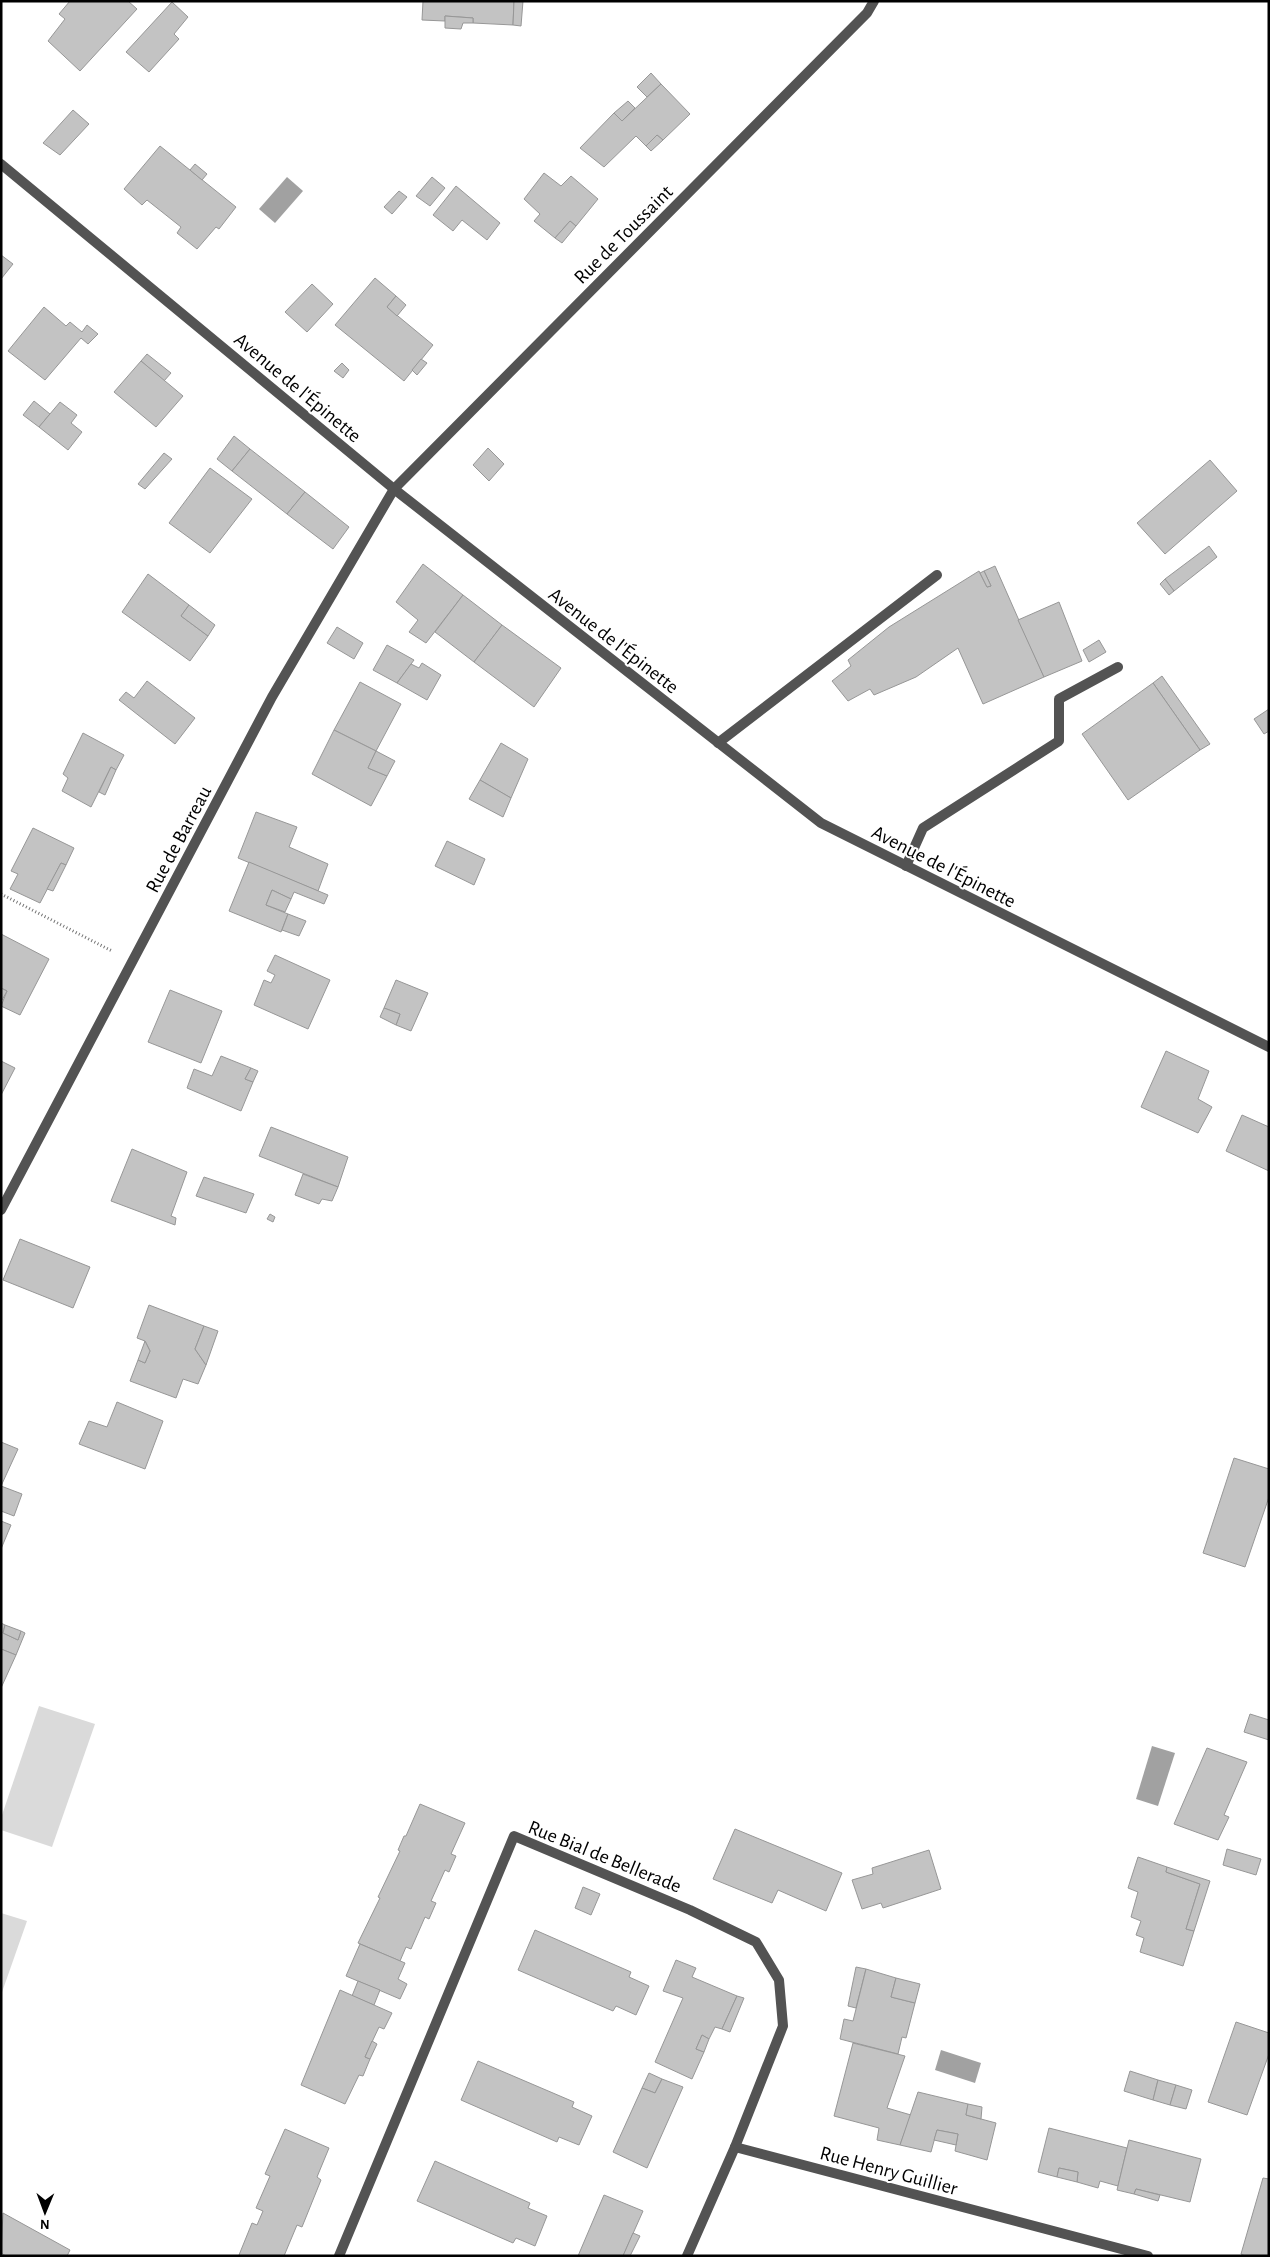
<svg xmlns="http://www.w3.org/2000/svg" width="1270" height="2257" font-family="'Alegreya Sans',sans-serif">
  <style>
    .green { fill: #dadada }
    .water { fill: #a1a1a1 }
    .building { fill: #c3c3c3; stroke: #979797 }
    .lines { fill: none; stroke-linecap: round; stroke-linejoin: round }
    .path { stroke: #757575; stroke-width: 3; stroke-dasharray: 1 2.5; stroke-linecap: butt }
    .service { stroke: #535353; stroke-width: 10 }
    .minor { stroke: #535353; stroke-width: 10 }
    .tertiary { stroke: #535353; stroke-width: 10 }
    .labels { text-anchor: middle; stroke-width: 4; stroke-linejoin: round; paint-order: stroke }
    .street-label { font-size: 20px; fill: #000; stroke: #fff }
  </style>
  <rect width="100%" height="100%" fill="#fff"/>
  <!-- green -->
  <g class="green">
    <polygon points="39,1706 95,1724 52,1847 1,1830 1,1818"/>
    <polygon points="1,1913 27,1921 1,1995"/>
  </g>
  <!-- water -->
  <g class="water">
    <polygon points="287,177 303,191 275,223 259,209"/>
    <polygon points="1152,1746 1175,1753 1158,1806 1136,1799"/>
    <polygon points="941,2050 981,2063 975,2083 935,2070"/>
  </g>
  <!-- building -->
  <g class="building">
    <polygon points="70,1 128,1 137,9 80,71 48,41 65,19 59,14"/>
    <polygon points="423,1 514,1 513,25 473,23 473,18 445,16 445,21 422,20"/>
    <polygon points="514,1 523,1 521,26 513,25"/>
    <polygon points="172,2 188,17 174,34 179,39 149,72 126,52"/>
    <polygon points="445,16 473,18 473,23 463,23 461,29 445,28"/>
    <polygon points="651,73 661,84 647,97 637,87"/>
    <polygon points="661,84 690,114 663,140 657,135 646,146 636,136 604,167 580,148 614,113 622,121"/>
    <polygon points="628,101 635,108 622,121 614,113"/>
    <polygon points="73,110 89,124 60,155 43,143"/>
    <polygon points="657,135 663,140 651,151 646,146"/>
    <polygon points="160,146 236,207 219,229 216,227 197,249 177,233 181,227 147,200 142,205 124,189"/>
    <polygon points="195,164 207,174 202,180 190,170"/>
    <polygon points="544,173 561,186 571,176 598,199 576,226 570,221 555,238 534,221 540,214 524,199"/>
    <polygon points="432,177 445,188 430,206 416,196"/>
    <polygon points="456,186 500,223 487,240 462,220 453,231 433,215"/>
    <polygon points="399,191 407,197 392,214 384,207"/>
    <polygon points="570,221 576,226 562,243 555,238"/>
    <polygon points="1,255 13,264 1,279"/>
    <polygon points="375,278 396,296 387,307 433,345 404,381 335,325"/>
    <polygon points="312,284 333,304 307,332 285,312"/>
    <polygon points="396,296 406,305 397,316 387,307"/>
    <polygon points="44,307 66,326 70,322 82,332 87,325 98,334 88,344 81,338 45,380 8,351"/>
    <polygon points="147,354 171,373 164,381 141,361"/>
    <polygon points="421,359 427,363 417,375 412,370"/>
    <polygon points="141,361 183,396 156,427 114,392"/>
    <polygon points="342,363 349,370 343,378 334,371"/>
    <polygon points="34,401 50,414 39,427 23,415"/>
    <polygon points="60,402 77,415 71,423 82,432 68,450 39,427"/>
    <polygon points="234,436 250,449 232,471 217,459"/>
    <polygon points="488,448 504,464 489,481 473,465"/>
    <polygon points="250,449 305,492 287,514 232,471"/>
    <polygon points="164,453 172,459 145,489 138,484"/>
    <polygon points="1210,460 1237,491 1165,554 1137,523"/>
    <polygon points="210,468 252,499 210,553 169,523"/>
    <polygon points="305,492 349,527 333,549 287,514"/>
    <polygon points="1209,546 1217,557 1174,591 1165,579"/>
    <polygon points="423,564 463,595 426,643 409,632 418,620 396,602"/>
    <polygon points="995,566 1044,677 983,704 958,648 916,677 874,695 870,689 848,701 832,681 851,666 848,660 889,627 979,571 987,587 991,586 984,571"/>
    <polygon points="984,571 991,586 987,587 980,573"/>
    <polygon points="148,574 189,605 181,616 208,636 190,661 122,612"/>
    <polygon points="1165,579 1174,591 1169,595 1160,584"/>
    <polygon points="463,595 502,625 474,662 435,632"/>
    <polygon points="1059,602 1082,661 1044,677 1018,620"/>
    <polygon points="189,605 215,625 208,636 181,616"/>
    <polygon points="502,625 561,668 534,707 474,662"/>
    <polygon points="337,627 363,643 354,659 327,643"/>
    <polygon points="1099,640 1106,652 1089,662 1083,650"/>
    <polygon points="387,645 414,660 397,683 373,670"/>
    <polygon points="422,663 441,675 427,700 397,683 411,664 419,668"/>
    <polygon points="1162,676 1210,744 1200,750 1153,683"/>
    <polygon points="147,681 195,718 175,744 119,700 126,692 134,698"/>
    <polygon points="360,682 401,704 376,751 334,730"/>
    <polygon points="1153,683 1200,750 1128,800 1082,734"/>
    <polygon points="1269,709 1269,731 1264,734 1254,719"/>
    <polygon points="334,730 376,751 368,768 387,776 371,806 312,774"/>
    <polygon points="83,733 124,755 116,770 111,767 91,807 62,791 68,778 63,774"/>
    <polygon points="501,743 528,759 511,798 480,780"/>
    <polygon points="376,751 395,761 387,776 368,768"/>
    <polygon points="111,767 116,770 105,795 99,792"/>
    <polygon points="480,780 511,798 503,817 469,799"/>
    <polygon points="256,812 297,827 289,847 328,864 318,891 238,858"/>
    <polygon points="33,828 74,848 66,865 61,863 40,903 10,889 18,874 11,871"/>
    <polygon points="447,841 485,859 474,885 435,866"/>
    <polygon points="249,862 328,895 324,904 294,892 291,899 272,890 266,905 288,914 281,932 229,911"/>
    <polygon points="61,863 66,865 53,891 47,889"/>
    <polygon points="272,890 291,899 285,912 266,905"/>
    <polygon points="288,914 306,921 299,936 282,930"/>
    <polygon points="1,934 49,959 20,1015 1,1006 7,991 1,988"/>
    <polygon points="275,955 330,980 308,1029 254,1005 264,980 271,983 275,975 267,971"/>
    <polygon points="396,980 428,993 411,1031 396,1025 400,1014 384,1008"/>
    <polygon points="1,988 7,991 1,1002"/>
    <polygon points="170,990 222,1011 201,1063 148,1042"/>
    <polygon points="384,1008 400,1014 396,1025 380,1017"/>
    <polygon points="1166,1051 1209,1071 1198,1099 1212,1107 1198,1133 1141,1107"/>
    <polygon points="221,1056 251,1068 245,1079 253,1082 241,1111 187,1088 194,1069 212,1076"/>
    <polygon points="1,1061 15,1068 1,1095"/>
    <polygon points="251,1068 258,1071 253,1082 245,1079"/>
    <polygon points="1242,1115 1269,1127 1269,1171 1226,1151"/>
    <polygon points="271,1127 348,1157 338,1187 259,1156"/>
    <polygon points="132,1149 187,1172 171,1216 176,1218 175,1225 111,1201"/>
    <polygon points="303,1174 338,1187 332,1201 322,1199 319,1204 295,1195"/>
    <polygon points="204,1177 254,1194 246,1213 196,1196"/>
    <polygon points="270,1214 275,1217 273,1222 267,1219"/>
    <polygon points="20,1239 90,1267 73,1308 3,1280"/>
    <polygon points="149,1305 204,1326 195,1349 206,1365 198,1384 183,1379 176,1398 130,1381 138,1360 145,1363 150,1351 145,1341 137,1338"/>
    <polygon points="204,1326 218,1331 206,1365 195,1349"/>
    <polygon points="145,1341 150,1351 145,1363 138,1360"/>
    <polygon points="117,1402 163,1421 145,1469 79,1444 89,1421 107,1427"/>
    <polygon points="1,1442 18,1449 1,1486"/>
    <polygon points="1234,1458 1269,1469 1269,1497 1245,1567 1203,1553"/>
    <polygon points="1,1486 22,1494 14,1516 1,1511"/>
    <polygon points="1,1521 11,1525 1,1549"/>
    <polygon points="1,1623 5,1625 3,1633 18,1640 21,1631 25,1633 16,1655 1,1649"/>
    <polygon points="5,1625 21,1631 18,1640 3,1633"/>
    <polygon points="1,1649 16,1655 1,1688"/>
    <polygon points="1250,1714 1269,1720 1269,1740 1244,1732"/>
    <polygon points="1207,1748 1247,1762 1224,1815 1229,1817 1218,1840 1174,1824"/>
    <polygon points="420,1804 465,1823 451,1854 456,1856 449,1872 445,1870 431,1901 436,1903 429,1919 425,1917 411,1949 406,1947 400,1961 358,1943 380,1898 378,1897 400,1851 398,1850 404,1836 406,1836"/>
    <polygon points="735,1829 842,1873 826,1911 778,1890 772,1903 713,1879"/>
    <polygon points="1227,1849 1261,1859 1256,1875 1223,1865"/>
    <polygon points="929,1850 941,1889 883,1908 881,1903 862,1909 852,1880 873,1874 872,1868"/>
    <polygon points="1138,1857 1167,1867 1166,1872 1200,1884 1186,1929 1194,1931 1183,1966 1140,1952 1144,1938 1136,1935 1141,1921 1131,1917 1138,1892 1128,1888"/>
    <polygon points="1167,1867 1210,1881 1194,1931 1186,1929 1200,1884 1166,1872"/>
    <polygon points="583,1887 600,1894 591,1915 575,1908"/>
    <polygon points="535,1930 631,1972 629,1977 649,1986 636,2015 616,2006 613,2011 518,1970"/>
    <polygon points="360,1944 405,1963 398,1979 407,1984 400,1999 346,1976"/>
    <polygon points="676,1960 696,1968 692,1977 737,1996 722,2029 715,2027 709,2039 702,2035 696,2049 704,2052 692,2079 655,2062 683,1998 663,1991"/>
    <polygon points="856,1967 866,1969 856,2008 848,2006"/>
    <polygon points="866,1969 896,1978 891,1997 915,2003 906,2038 902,2037 898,2054 840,2039 844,2019 853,2021"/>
    <polygon points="896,1978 920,1984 915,2003 891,1997"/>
    <polygon points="358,1981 380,1990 374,2005 352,1996"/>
    <polygon points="340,1990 392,2013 384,2029 379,2027 365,2057 370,2059 363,2076 359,2075 345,2104 301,2085"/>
    <polygon points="737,1996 744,1998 730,2032 722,2029"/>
    <polygon points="1236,2022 1269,2033 1269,2054 1247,2115 1208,2102"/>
    <polygon points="702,2035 709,2039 704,2052 696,2049"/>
    <polygon points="372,2041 377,2044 370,2059 365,2057"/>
    <polygon points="853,2043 905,2056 887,2108 911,2115 900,2145 877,2140 879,2128 834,2116"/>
    <polygon points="478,2061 574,2102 572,2107 592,2116 579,2145 559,2137 557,2142 461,2100"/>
    <polygon points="1130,2071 1158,2080 1153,2100 1124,2091"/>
    <polygon points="649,2073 662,2079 655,2093 642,2088"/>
    <polygon points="662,2079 683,2087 647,2168 613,2152 642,2088 655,2093"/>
    <polygon points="1158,2080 1176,2085 1170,2105 1153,2100"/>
    <polygon points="1176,2085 1192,2090 1186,2109 1170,2105"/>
    <polygon points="918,2092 968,2104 966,2115 996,2123 987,2160 955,2151 958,2134 937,2130 931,2152 900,2145"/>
    <polygon points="968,2104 982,2107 981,2119 966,2115"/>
    <polygon points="1049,2128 1127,2148 1118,2186 1100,2181 1098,2188 1077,2182 1078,2172 1059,2168 1057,2177 1038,2172"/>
    <polygon points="285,2129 329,2148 317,2177 321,2180 302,2227 297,2225 284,2256 242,2256 239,2255 252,2223 257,2225 263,2211 256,2208 270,2176 265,2174"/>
    <polygon points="937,2130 958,2134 956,2145 934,2140"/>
    <polygon points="1129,2140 1201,2159 1190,2202 1136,2189 1134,2194 1117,2190"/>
    <polygon points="435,2161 530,2203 528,2208 547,2216 535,2246 516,2238 513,2243 417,2201"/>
    <polygon points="1059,2168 1078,2172 1077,2182 1057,2177"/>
    <polygon points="1263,2178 1269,2179 1269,2253 1268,2256 1245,2256 1241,2254"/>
    <polygon points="1136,2189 1160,2195 1158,2201 1134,2194"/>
    <polygon points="604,2195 643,2211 623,2256 578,2256"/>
    <polygon points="3,2213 70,2250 67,2256 6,2256 1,2253"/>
    <polygon points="633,2233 640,2236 630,2256 623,2256"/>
  </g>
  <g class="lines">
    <!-- path -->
    <polyline class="path" points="1,894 112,951"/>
    <!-- service -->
    <g class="service">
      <polyline points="718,743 937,575"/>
      <polyline points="906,866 923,828 1059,741 1059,699 1118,667"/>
    </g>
    <!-- minor -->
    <g class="minor">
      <polyline points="735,2147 1148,2256"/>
      <polyline points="339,2256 514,1836 690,1910 756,1942 779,1980 783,2026 735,2147 687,2256"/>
    </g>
    <!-- tertiary -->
    <g class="tertiary">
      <polyline points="1,164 394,489 821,823 1269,1047"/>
      <polyline points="1,1210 272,697 394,489 867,13 874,1"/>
    </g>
  </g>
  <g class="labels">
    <!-- street labels -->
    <g class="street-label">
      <text transform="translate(623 234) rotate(-45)" y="7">Rue de Toussaint</text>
      <text transform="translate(298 387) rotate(40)" y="7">Avenue de l'Épinette</text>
      <text transform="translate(614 640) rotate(38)" y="7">Avenue de l'Épinette</text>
      <text transform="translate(178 839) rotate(-62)" y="7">Rue de Barreau</text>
      <text transform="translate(944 866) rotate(27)" y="7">Avenue de l'Épinette</text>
      <text transform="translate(605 1856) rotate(22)" y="7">Rue Bial de Bellerade</text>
      <text transform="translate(889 2170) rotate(15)" y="7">Rue Henry Guillier</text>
    </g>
  </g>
  <!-- border -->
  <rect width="1270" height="2257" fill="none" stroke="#000000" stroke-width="5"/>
  <!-- north arrow -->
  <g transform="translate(45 2212) rotate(181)" stroke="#ffffff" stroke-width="4" paint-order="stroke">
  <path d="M0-4L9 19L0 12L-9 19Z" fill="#000000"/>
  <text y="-8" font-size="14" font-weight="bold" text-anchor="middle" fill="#000000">N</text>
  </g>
</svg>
